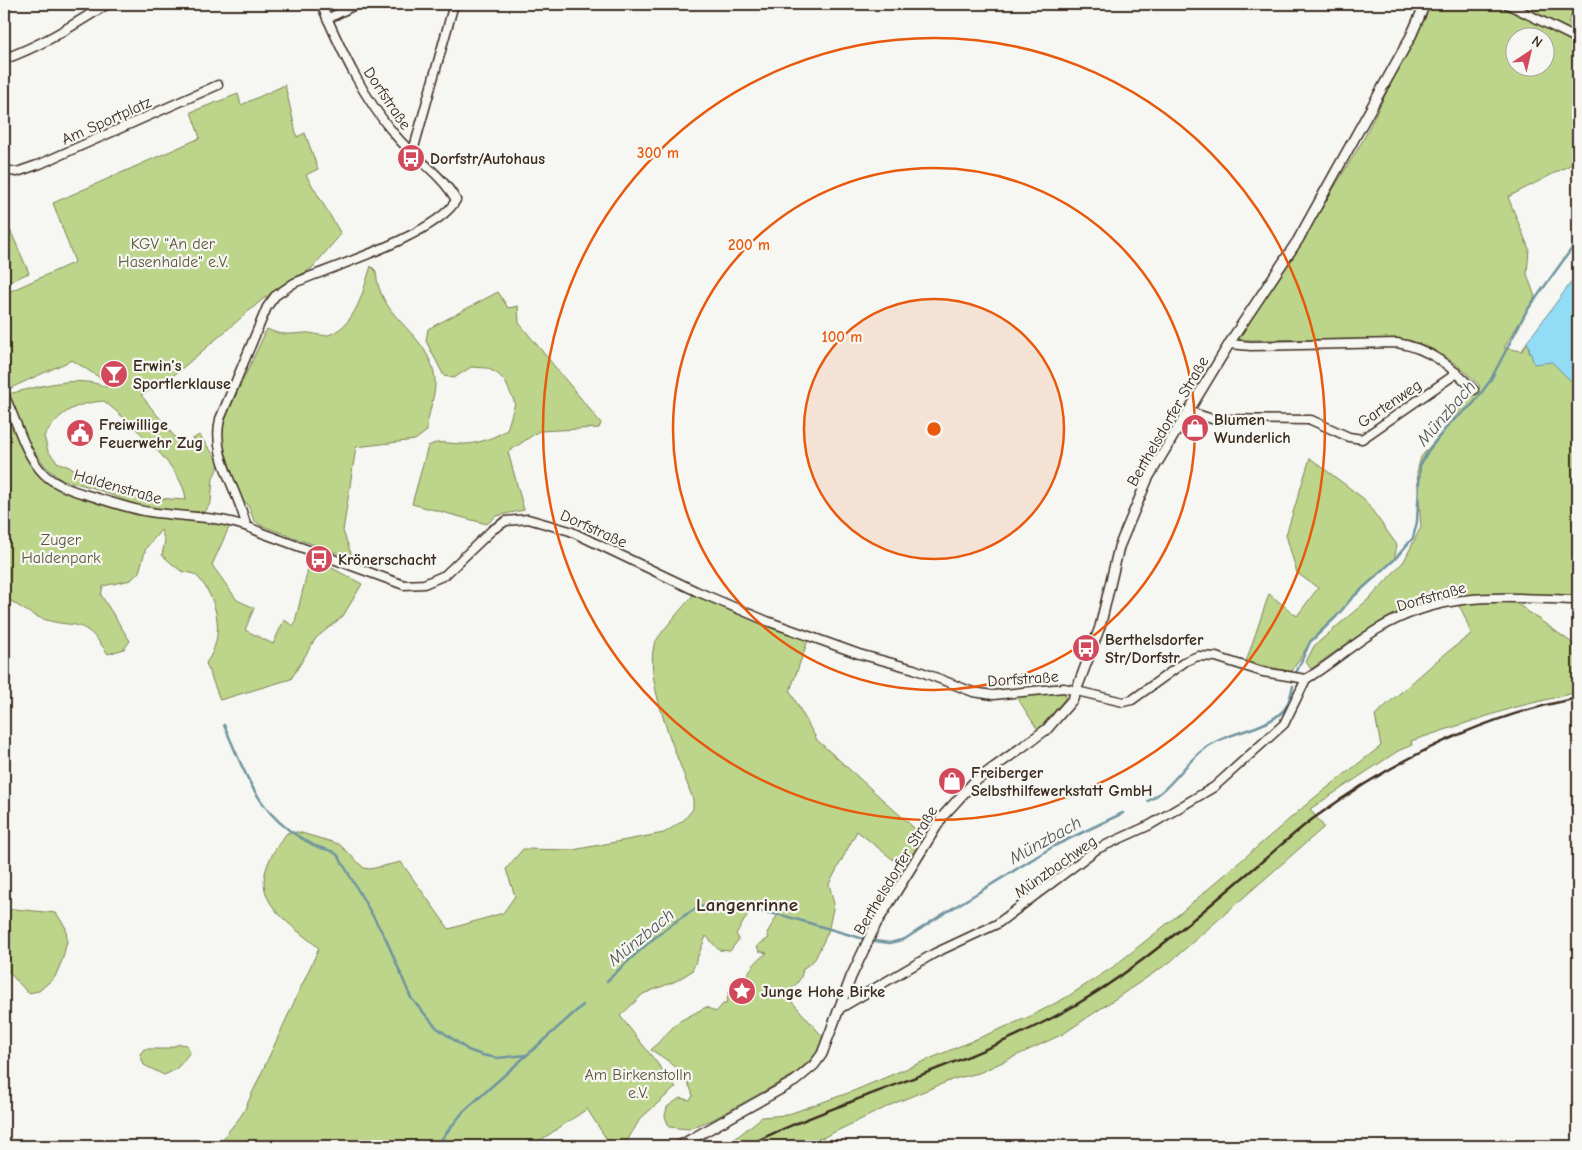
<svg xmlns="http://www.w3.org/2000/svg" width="1582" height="1150" font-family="'Comic Neue',sans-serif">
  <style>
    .green { fill: #bcd58b; stroke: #7c8054; fill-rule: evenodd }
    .water { fill: #93dcf5; stroke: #70959f }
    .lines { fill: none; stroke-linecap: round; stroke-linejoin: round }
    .stream { stroke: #70959f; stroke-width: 2.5 }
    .minor-casing { stroke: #3b2a1e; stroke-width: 11 }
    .tertiary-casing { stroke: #3b2a1e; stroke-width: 12 }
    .minor { stroke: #f6f6f2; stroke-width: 8 }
    .tertiary { stroke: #f6f6f2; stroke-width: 9 }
    .rail { stroke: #3b2a1e; stroke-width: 2.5 }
    .ring { fill: none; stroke: #e8590c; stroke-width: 2.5 }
    .labels { text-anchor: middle; stroke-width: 4.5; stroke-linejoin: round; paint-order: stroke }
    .street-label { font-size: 16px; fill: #3b2a1e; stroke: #f6f6f2 }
    .poi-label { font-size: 16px; font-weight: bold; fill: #3b2a1e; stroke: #f6f6f2; text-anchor: start }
    .park-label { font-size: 16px; fill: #5b5539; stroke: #f6f6f2 }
    .water-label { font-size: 18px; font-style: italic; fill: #515654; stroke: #f6f6f2 }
    .quarter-label { font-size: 19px; font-weight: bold; fill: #3b2a1e; stroke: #f6f6f2 }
    .centre { fill: #e8590c; stroke: #f6f6f2; stroke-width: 2.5 }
    .ring-label { font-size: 15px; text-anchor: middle; font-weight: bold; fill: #e8590c; stroke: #f6f6f2; stroke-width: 4.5; stroke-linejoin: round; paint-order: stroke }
  </style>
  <rect width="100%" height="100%" fill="#f6f6f2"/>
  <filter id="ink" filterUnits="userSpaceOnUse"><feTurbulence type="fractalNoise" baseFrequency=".02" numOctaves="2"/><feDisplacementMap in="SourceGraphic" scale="10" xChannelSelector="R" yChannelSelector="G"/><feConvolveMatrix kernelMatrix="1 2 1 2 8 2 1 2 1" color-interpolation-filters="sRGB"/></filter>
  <g filter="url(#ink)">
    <!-- green -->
    <g class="green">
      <path d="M1430,4h147l-9,18 10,5v134l-70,36 21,52 -2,25 8,23 -31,51 18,3 5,-9 3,12 22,8 23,23h3v219l-65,-3 65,46v45l-66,16 -101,33 1,4 -14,6 -88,58 14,18 -154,135 -107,72 -84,39 -25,6 -59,24 -75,36 -28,7h-66l36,-29 24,-2 65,-23 180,-76 36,-19 46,-30 65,-52 136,-117 67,-52 -6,-31 65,-57 31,-24c-5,-13 -8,-29 -21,-35 -28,-13 -115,53 -139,70l-5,-7 8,-16 57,-49 33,-36 17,-34 -4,-55 4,-15 59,-71c-23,-23 -48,-43 -81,-47l-161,1 70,-109 55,-91zM1514,38h30v30h-30z"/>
      <path d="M285,85l12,52 8,-4 13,36 -12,6 35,59 -29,34 -49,31 -97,83 -25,13 41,51 17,-11 21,28 -7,15 -2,24 -6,10 -57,-2 -54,-22 -34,-9 -13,-11 -20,-26 -19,-48c32,-7 67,-20 99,-7l3,-3 -38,-24 -68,31v-97l71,-32 -22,-59 147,-65 -9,-26 47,-18 3,11zM104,401c23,19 81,68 82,99l-45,-3 -84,-35 -9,-11 -4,-15c15,-24 32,-33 60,-35z"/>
      <polygon points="4,216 29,273 4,284"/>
      <path d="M371,266l5,5c3,47 45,57 57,98 7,21 -6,41 -6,62l-12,9 -59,7 -13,84 10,28 -93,-34 -6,-5 -7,-17h-3l-9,-21 -12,-38 -2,-12 7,-20 39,-83c14,7 23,5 38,4 8,-1 17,5 26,1 26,-11 32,-44 40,-68z"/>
      <path d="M498,292l10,16 10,-2 1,17 82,100 -2,5 -60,3 -31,21 16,58 -28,6 -9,8 -75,-20 16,-58c13,-7 24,-1 38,-2 15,-1 29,-7 41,-14l8,-27 -10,-22 -7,-7 -11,-6 -16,-1 -17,11 -10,-2 -18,-35 2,-12z"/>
      <path d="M4,405l8,9 31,61 30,18 94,23 63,9 -18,40 25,35 17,8 -9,22 28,14 11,-24 10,6 17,-69 51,27 -19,32 -27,22 -25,41 -71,21 -14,-37c19,-25 13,-62 -8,-86 -6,-6 -12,-3 -18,-7 -6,-4 -12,-10 -18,-15l3,-14 -4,-11 -15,18 -7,24 -8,8 -28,6 -2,9 29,46 -6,8 -16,5c-28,-42 -32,-22 -70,-37 -12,-5 -23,-14 -34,-20z"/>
      <polygon points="1310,458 1364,499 1397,545 1394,560 1352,598 1336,617 1321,630 1310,642 1292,671 1288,671 1246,662 1269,594 1297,616 1318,588 1297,573 1286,535"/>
      <path d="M694,594l114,46 -18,51 27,49 107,97 -19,32 -48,-38 -28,53 5,20 -6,28 -13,27 -12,10c-2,14 -9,16 -17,26l37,42 -7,17 -21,20 -83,46 -24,9 -19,-2 -4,-11 2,-9 13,-9 10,2 3,-4c-6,-23 -23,-35 -42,-46l27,-28 28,-15 10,5 7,-8h3l3,-12 5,-5 5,-1c10,-13 14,-24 28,-33l-8,-2 -2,-5 12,-8 -2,-5 14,-24 -3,-3 -28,-4 -3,14 -11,18 3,5 -9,12 -11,-1 -13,-14 -14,35 -16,10 -33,13 -23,22 56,71 -36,32 -13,22 -7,5h-9l-24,-37 -55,37h-311c3,-14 16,-22 23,-35l75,-163c-48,-38 -78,-57 -32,-115l11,-1 41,12 25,24 6,1 31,-7 48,67 54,-16 12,-17 -9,-27 17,-20 50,1 91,-17 20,-13 9,-11v-9c-13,-40 -49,-114 -39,-155 3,-9 32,-41 40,-51z"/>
      <polygon points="1062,692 1066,696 1064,700 1038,730 1016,696"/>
      <polygon points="14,909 56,913 66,928 67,941 63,958 55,977 39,991 28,993 4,967 4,913"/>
      <path d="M180,1044l7,1 3,7c-10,13 -11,17 -26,23l-20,-10 -4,-11 4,-5h21z"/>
    </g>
    <!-- water -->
    <polygon class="water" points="1578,273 1578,385 1575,385 1552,362 1534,364 1527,342"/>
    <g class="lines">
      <!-- stream -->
      <g class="stream">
        <polyline points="1296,673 1310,642 1336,617 1352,598 1394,560 1413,538 1417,522 1420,466 1428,451 1449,424 1473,404 1490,381 1526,312 1578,240"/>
        <path d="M224,725c17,38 30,80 65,105 8,6 17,11 26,16 10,4 18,3 24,11l47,82 25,59 25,29 32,23 14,5 16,3 28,-3"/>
        <path d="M1148,801c23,-12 36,-37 56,-52 24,-18 59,-18 79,-38 6,-6 8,-17 10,-25"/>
        <polyline points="874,941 890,943 905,939 940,916 1054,846 1123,813"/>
        <path d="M607,981c25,-24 72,-69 105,-79l73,14 79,23"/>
        <polyline points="436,1146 463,1112 583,1005"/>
      </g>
      <!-- minor casing -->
      <g class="minor-casing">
        <g id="minor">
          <polyline points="1507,4 1578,39"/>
          <polyline points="327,19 357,4"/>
          <polyline points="411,152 415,144 454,4"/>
          <polyline points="4,170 17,172 40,164 218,85"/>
          <path d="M1229,344l22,2 146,-3c32,5 55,24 77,47"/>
          <path d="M4,395c13,25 19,57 39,78 11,12 33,19 48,23 19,6 39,13 59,16 38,6 76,3 112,21l142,52 20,-1 21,-9 47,-45 14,-9 22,-2 42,12 126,60 71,30 92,33 55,15 59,23 20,3 71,-7 59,14 9,-2 54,-39 12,-5 18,1 47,15 43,7c25,-15 47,-35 72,-50 68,-40 126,-31 200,-29"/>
          <polyline points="1188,411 1212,419 1311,420 1349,437 1362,439 1457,373"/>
          <path d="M246,525c-8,-36 -35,-68 -26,-106l47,-112 8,-11 19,-13c38,-16 144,-49 162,-83 -15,-27 -41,-41 -60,-64 -33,-38 -55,-86 -75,-132"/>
          <polyline points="839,1009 935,953 997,924 1097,849 1150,825 1214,787 1284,724 1306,679"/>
        </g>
      </g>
      <!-- tertiary casing -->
      <g class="tertiary-casing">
        <g id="tertiary">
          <path d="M4,59c41,-15 66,-32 103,-55"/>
          <polyline points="679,1146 795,1081 814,1065 822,1054 851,977 876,924 943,816 974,782 1047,729 1073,699 1100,627 1119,547 1148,478 1234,336 1298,240 1411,36 1425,4"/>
        </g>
      </g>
      <!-- minor -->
      <use href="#minor" class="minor"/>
      <!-- tertiary -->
      <use href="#tertiary" class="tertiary"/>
      <!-- rail -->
      <path class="rail" d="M747,1146c34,-18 70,-31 106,-45 67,-26 136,-50 199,-83 77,-40 141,-99 207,-154 18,-15 36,-32 55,-46 79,-57 168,-102 264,-120"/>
    </g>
  </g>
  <!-- distance rings -->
  <circle cx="934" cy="429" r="130" fill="#e8590c" fill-opacity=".12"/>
  <g class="ring">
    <circle cx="934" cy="429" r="130"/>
    <circle cx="934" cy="429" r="261"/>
    <circle cx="934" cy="429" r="391"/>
  </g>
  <!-- icons -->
  <defs>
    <g id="bus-disc" transform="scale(1.4375)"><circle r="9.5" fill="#d1495b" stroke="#f6f6f2"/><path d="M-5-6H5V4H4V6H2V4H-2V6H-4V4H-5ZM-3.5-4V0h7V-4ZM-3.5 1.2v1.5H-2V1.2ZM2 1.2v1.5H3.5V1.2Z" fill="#fff"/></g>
    <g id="bar-disc" transform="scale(1.4375)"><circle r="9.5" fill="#d1495b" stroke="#f6f6f2"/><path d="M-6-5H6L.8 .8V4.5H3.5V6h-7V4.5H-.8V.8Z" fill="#fff"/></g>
    <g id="shop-disc" transform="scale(1.4375)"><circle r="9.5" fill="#d1495b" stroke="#f6f6f2"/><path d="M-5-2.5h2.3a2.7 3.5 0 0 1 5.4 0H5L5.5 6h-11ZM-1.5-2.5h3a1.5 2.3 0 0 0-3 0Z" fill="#fff"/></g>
    <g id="civic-disc" transform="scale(1.4375)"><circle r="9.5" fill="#d1495b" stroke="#f6f6f2"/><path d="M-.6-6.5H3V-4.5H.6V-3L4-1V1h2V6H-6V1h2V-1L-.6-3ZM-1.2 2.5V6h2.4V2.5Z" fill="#fff"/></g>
    <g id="sight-disc" transform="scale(1.4375)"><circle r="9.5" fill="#d1495b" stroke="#f6f6f2"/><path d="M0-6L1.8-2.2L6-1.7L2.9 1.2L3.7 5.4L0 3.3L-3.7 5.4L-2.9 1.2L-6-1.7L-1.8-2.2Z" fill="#fff"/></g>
  </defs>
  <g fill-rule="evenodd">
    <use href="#bus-disc" x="411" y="158"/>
    <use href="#bar-disc" x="114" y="374"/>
    <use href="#shop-disc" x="1195" y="428"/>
    <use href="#civic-disc" x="80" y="433"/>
    <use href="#bus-disc" x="319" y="559"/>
    <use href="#bus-disc" x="1086" y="648"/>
    <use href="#shop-disc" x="952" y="781"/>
    <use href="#sight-disc" x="742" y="991"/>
  </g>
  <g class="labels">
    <!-- street labels -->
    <g class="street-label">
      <text transform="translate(388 98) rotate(56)" y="6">Dorfstraße</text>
      <text transform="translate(106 120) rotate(-24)" y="6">Am Sportplatz</text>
      <text transform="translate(1389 403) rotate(-34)" y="6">Gartenweg</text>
      <text transform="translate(1167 421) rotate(-60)" y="6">Berthelsdorfer Straße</text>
      <text transform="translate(118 486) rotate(16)" y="6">Haldenstraße</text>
      <text transform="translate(594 528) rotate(24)" y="6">Dorfstraße</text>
      <text transform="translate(1431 596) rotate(-16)" y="6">Dorfstraße</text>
      <text transform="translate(1023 678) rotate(-4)" y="6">Dorfstraße</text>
      <text transform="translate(1055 866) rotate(-35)" y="6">Münzbachweg</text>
      <text transform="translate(895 870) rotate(-59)" y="6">Berthelsdorfer Straße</text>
    </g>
    <!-- poi labels -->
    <g class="poi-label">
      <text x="430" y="164">Dorfstr/Autohaus</text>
      <text x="133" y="371">Erwin’s<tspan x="133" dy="18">Sportlerklause</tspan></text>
      <text x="1214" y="425">Blumen<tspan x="1214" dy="18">Wunderlich</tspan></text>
      <text x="99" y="430">Freiwillige<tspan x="99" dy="18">Feuerwehr Zug</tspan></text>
      <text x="338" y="565">Krönerschacht</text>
      <text x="1105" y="645">Berthelsdorfer<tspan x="1105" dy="18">Str/Dorfstr</tspan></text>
      <text x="971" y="778">Freiberger<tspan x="971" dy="18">Selbsthilfewerkstatt GmbH</tspan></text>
      <text x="761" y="997">Junge Hohe Birke</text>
    </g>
    <!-- park labels -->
    <g class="park-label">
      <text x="173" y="249">KGV "An der<tspan x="173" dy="18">Hasenhalde" e.V.</tspan></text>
      <text x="61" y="545">Zuger<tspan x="61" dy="18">Haldenpark</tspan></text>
      <text x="638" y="1080">Am Birkenstolln<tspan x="638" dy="18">e.V.</tspan></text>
    </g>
    <!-- water labels -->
    <g class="water-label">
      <text transform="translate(1446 413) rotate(-49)" y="6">Münzbach</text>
      <text transform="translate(1045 840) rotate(-29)" y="6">Münzbach</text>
      <text transform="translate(641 937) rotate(-39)" y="6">Münzbach</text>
    </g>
    <!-- quarter labels -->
    <g class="quarter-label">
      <text x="747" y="911">Langenrinne</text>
    </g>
  </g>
  <circle cx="934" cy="429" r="8" class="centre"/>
  <g class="ring-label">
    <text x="658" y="158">300 m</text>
    <text x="749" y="250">200 m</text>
    <text x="842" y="342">100 m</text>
  </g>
  <!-- margin -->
  <rect width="1582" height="1150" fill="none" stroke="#f6f6f2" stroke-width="20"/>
  <rect x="10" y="10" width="1562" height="1130" fill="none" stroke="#3b2a1e" stroke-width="2" filter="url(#ink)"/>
  <!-- north arrow -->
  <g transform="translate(1530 52) rotate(35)"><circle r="24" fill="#f6f6f2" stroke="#aba49d"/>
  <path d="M0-4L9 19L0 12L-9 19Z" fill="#d1495b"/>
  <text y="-8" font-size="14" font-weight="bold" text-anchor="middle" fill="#3b2a1e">N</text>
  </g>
</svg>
